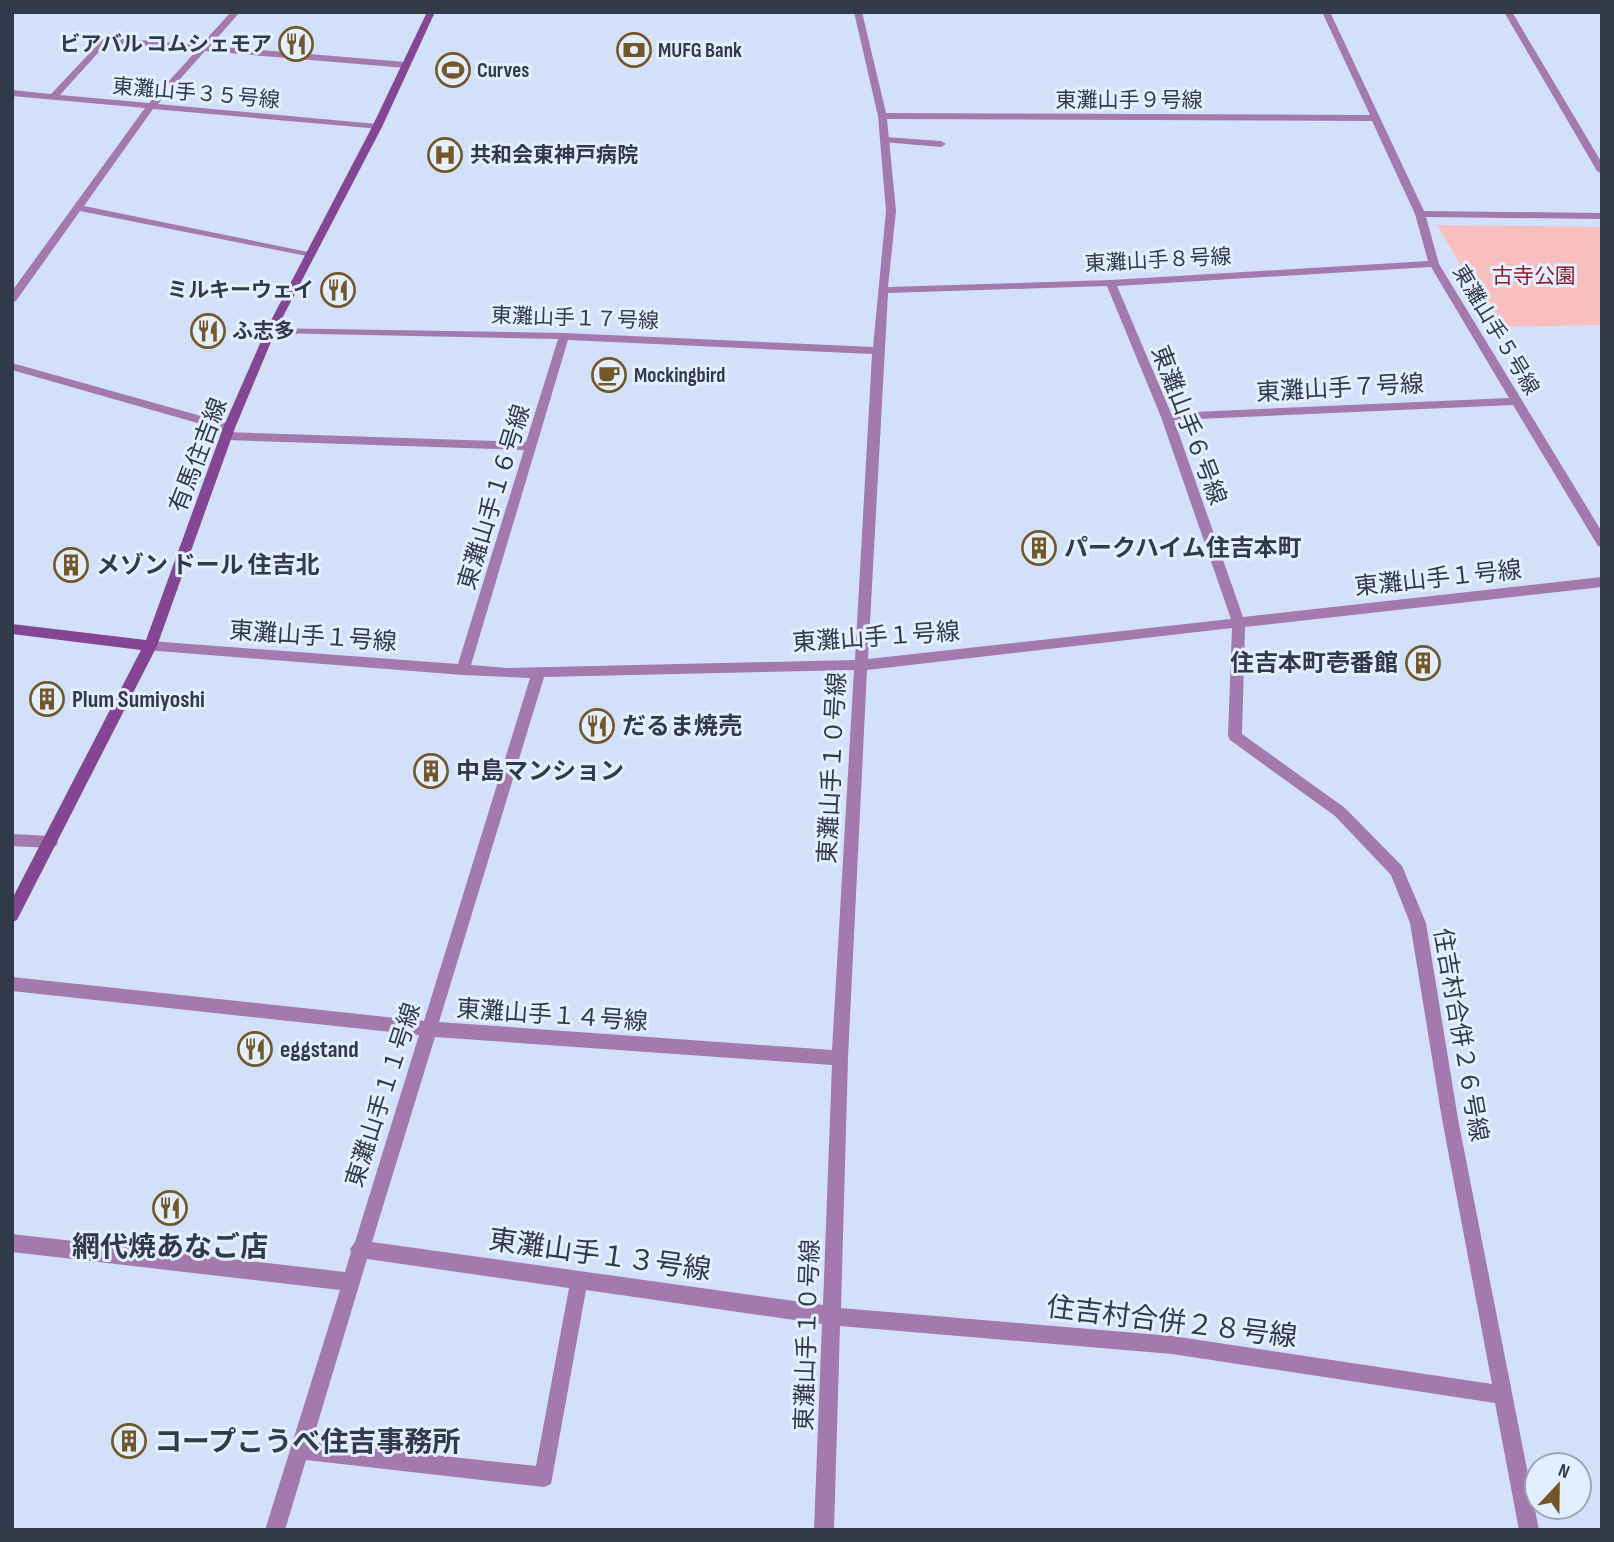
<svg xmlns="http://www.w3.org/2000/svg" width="1614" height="1542" font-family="'Sofia Sans Condensed','Noto Sans JP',sans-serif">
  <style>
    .green { fill: #f9bebe }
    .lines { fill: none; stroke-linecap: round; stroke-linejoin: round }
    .lane { fill: #a379ae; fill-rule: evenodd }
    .street { fill: #a379ae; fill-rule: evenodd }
    .secondary { fill: #844593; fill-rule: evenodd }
    .labels { text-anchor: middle; stroke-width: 6; stroke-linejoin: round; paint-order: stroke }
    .far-poi-label { font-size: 21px; font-weight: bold; fill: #303a49; stroke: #e3eefe; text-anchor: start }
    .far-street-label { font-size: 21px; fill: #303a49; stroke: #e3eefe }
    .far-park-label { font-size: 21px; fill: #89222d; stroke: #e3eefe }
    .street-label { font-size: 24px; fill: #303a49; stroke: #e3eefe }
    .poi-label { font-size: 24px; font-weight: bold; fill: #303a49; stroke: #e3eefe; text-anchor: start }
    .near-poi-label { font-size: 28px; font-weight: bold; fill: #303a49; stroke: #e3eefe }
    .near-street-label { font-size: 28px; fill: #303a49; stroke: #e3eefe }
  </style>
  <rect width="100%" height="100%" fill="#d2e1f9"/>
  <!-- green -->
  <polygon class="green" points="1437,225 1602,227 1602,325 1497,327"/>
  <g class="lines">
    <!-- lane -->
    <polygon class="lane" points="885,137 941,141 946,144 941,147 882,142 880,140"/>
    <!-- street -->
    <g class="street">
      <path d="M231,12h9l-30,34 196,16 4,3 -4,3 -201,-17 -47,53 219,20 3,1v4l-227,-20 -69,97 224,46 5,3 -1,2 -232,-46 -64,90 -4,1v-11l133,-183 -133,-12v-6l39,4 54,-57 96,8zM107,43l90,7 -48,53 -89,-8z"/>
      <path d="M854,12h8l24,101 484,2 -48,-103h8l94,199 178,2v6l-176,-2 13,47 163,268v15l-4,-1 -85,-141 -339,15 69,197 359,-40v10l-357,40 -3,107 103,74 57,58 24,57 32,196 81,411h-20l-24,-127 -323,-49 -332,-28 -6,204h-20l8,-206 -236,-34 -35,194 -7,3 -238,-27 -21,70h-20l75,-240 -328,-38v-18l333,38 6,-20 -1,-3 5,-7 64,-207 -407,-44v-14l412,44 106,-343 -67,-3 -318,-25 -2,-4 2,-4 5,-1 308,23 66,-214 -298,-10 -6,-4 6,-4 300,10 32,-103 -287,-6 -4,-1v-4l297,5 309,14 13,-136 -8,-95zM887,119l485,2 43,93 13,47 -317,19 -223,7 8,-76zM1431,267l78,131 -338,15 -54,-127zM1107,286l54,131 70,202 -363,40 20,-366zM568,340l304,14 -17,306 -348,8 -36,-3zM1232,628l-4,108 2,4 105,76 56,59 19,48 32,196 50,265 -320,-48 -331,-28 7,-250 19,-388zM854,670l-22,380 -393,-28 105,-345zM435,1037l397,28 -9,240 -451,-63zM367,1259l202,29 -33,178 -224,-24z"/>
      <polygon points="1504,12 1512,12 1602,163 1602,174 1597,171"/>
      <polygon points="12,363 233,425 235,428 229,432 12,370"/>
      <polygon points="12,834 51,836 56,838 58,842 56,846 51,848 12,846"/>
    </g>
    <!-- secondary -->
    <polygon class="secondary" points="427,12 435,12 382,127 276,330 235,428 157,646 17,920 12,922 12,899 141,650 12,634 12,624 146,640 223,428 266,330 372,127"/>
  </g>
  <!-- icons -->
  <defs>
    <g id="restaurant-ring" transform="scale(1.75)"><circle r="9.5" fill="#e3eefe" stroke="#725729" stroke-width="1.5"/><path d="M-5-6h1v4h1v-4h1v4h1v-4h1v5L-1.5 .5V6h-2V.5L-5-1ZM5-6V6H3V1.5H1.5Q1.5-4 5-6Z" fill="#725729"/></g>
    <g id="bank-ring" transform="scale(1.75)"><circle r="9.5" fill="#e3eefe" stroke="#725729" stroke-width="1.5"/><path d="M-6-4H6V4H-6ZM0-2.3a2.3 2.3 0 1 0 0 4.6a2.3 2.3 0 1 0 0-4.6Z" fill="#725729"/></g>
    <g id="stadium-ring" transform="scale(1.75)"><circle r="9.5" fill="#e3eefe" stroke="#725729" stroke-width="1.5"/><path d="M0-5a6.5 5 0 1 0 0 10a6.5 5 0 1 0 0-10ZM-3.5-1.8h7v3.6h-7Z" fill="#725729"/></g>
    <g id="hospital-ring" transform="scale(1.75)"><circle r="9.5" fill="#e3eefe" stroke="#725729" stroke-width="1.5"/><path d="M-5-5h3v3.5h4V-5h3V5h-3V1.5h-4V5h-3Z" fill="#725729"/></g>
    <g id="cafe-ring" transform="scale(1.75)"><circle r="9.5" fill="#e3eefe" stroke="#725729" stroke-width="1.5"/><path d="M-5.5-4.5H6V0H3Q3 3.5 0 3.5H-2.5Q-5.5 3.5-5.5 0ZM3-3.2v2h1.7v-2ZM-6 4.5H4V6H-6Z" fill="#725729"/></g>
    <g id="building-ring" transform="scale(1.75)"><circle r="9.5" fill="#e3eefe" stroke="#725729" stroke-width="1.5"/><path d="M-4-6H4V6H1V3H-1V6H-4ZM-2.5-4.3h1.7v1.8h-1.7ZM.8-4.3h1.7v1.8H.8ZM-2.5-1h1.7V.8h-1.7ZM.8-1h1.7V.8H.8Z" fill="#725729"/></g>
  </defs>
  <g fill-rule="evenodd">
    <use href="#restaurant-ring" x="296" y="44"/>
    <use href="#bank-ring" x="634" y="50"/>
    <use href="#stadium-ring" x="453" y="70"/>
    <use href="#hospital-ring" x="445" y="155"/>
    <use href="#restaurant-ring" x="338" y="290"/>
    <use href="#restaurant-ring" x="208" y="331"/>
    <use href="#cafe-ring" x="609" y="375"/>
    <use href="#building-ring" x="1039" y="548"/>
    <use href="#building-ring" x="71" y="565"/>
    <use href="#building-ring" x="1423" y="663"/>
    <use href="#building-ring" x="47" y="699"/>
    <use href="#restaurant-ring" x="597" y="726"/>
    <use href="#building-ring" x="431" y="771"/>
    <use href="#restaurant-ring" x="255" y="1049"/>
    <use href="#restaurant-ring" x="170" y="1208"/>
    <use href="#building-ring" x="129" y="1441"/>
  </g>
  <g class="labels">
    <!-- far-poi labels -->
    <g class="far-poi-label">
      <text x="272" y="51" text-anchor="end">ビアバル コムシェモア</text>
      <text x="658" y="57">MUFG Bank</text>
      <text x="477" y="77">Curves</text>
      <text x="470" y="162">共和会東神戸病院</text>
      <text x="314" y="297" text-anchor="end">ミルキーウェイ</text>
      <text x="232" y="338">ふ志多</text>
      <text x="634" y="382">Mockingbird</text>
    </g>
    <!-- far-street labels -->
    <g class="far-street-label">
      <text transform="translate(196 93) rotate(5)" y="7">東灘山手３５号線</text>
      <text x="1129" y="107">東灘山手９号線</text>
      <text transform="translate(1158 260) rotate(-3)" y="7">東灘山手８号線</text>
      <text transform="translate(575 318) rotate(2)" y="7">東灘山手１７号線</text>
      <text transform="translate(1496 330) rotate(59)" y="7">東灘山手５号線</text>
    </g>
    <!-- far-park labels -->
    <g class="far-park-label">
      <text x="1534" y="283">古寺公園</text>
    </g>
    <!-- street labels -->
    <g class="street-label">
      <text transform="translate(1340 388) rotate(-3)" y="8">東灘山手７号線</text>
      <text transform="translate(1189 425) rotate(69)" y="8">東灘山手６号線</text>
      <text transform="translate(198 455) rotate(-69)" y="8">有馬住吉線</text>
      <text transform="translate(494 497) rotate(-73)" y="8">東灘山手１６号線</text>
      <text transform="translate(1438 578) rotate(-6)" y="8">東灘山手１号線</text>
      <text transform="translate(313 636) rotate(4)" y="8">東灘山手１号線</text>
      <text transform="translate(876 637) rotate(-4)" y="8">東灘山手１号線</text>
      <text transform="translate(832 768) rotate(-87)" y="8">東灘山手１０号線</text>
      <text transform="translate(552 1015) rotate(4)" y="8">東灘山手１４号線</text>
      <text transform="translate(1461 1035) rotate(80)" y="8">住吉村合併２６号線</text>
      <text transform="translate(383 1095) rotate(-72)" y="8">東灘山手１１号線</text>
      <text transform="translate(807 1335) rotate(-88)" y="8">東灘山手１０号線</text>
    </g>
    <!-- poi labels -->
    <g class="poi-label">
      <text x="1064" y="556">パークハイム住吉本町</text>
      <text x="96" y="573">メゾン ドール 住吉北</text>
      <text x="1398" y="671" text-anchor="end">住吉本町壱番館</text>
      <text x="72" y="707">Plum Sumiyoshi</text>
      <text x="622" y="734">だるま焼売</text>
      <text x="456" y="779">中島マンション</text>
      <text x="280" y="1057">eggstand</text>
    </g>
    <!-- near-poi labels -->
    <g class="near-poi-label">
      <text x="170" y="1256">網代焼あなご店</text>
      <text x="154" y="1451" text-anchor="start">コープこうべ住吉事務所</text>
    </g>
    <!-- near-street labels -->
    <g class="near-street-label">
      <text transform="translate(600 1254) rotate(8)" y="10">東灘山手１３号線</text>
      <text transform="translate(1172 1321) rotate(7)" y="10">住吉村合併２８号線</text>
    </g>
  </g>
  <!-- border -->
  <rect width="1614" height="1542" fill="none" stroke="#303a49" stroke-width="28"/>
  <!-- north arrow -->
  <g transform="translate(1558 1486) rotate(22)"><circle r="33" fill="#e3eefe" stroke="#9ba6b6" stroke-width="2"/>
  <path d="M0-5L12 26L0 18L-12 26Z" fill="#725729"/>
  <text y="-10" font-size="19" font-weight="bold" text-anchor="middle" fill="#303a49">N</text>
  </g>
</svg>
